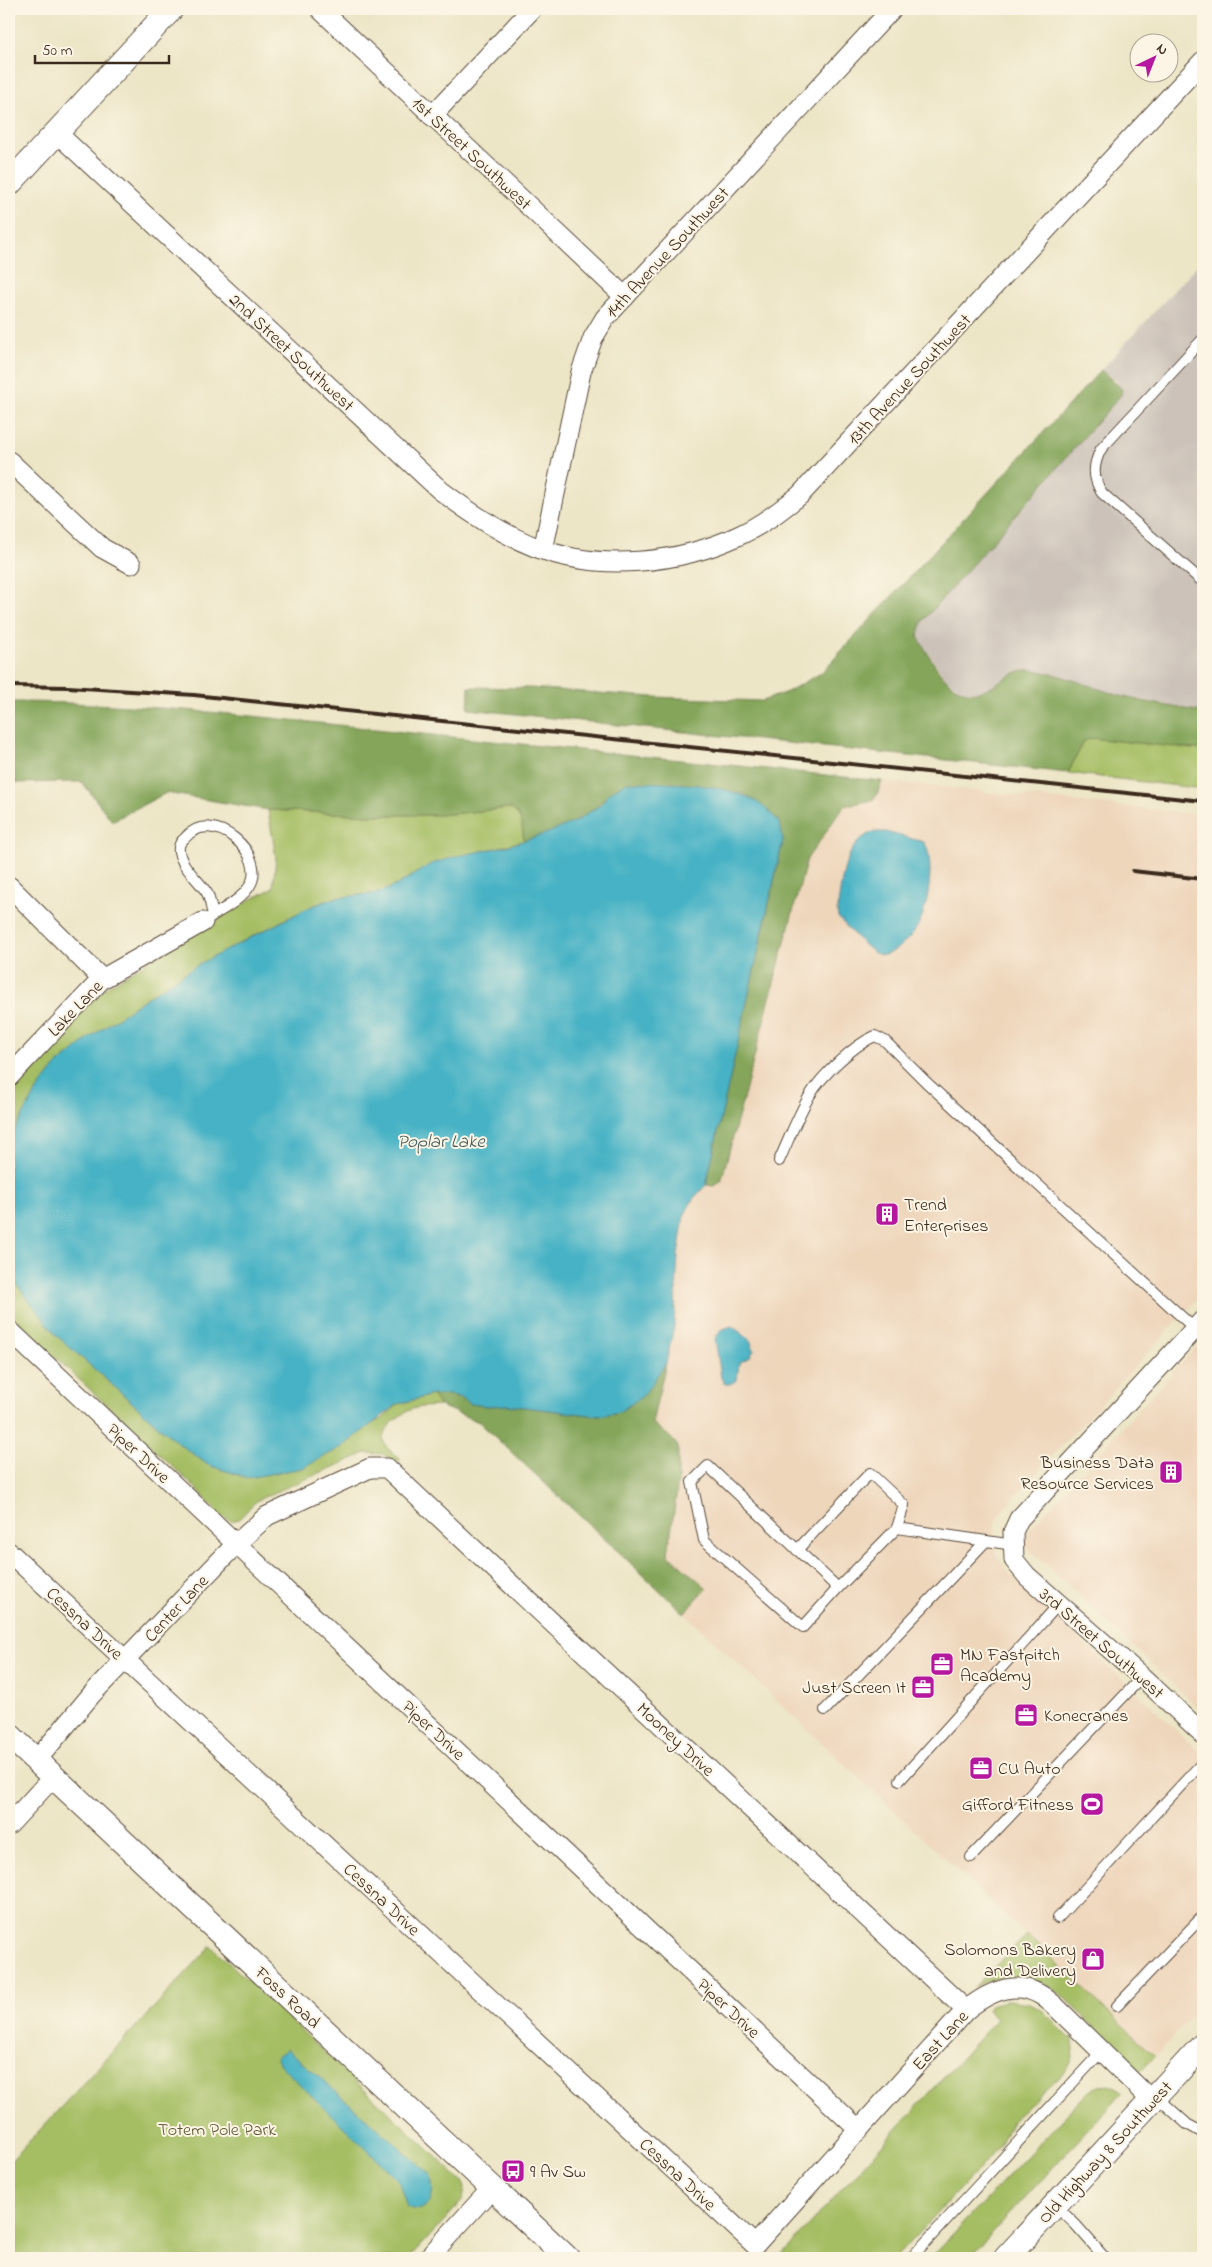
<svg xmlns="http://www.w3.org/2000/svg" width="1212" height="2267" font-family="'Indie Flower',sans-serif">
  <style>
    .built { fill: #eed6bb }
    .industrial { fill: #ccc2b9 }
    .green { fill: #a5be64; stroke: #707441 }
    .forest { fill: #84a55a; stroke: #60683c }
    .water { fill: #47b2c5; stroke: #416e72 }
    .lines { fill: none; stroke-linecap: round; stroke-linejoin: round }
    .service-casing { stroke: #564637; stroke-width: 12 }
    .minor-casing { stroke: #564637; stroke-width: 21 }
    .tertiary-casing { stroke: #564637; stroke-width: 26 }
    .service { stroke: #fff; stroke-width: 10 }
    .minor { stroke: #fff; stroke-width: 19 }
    .tertiary { stroke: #fff; stroke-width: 24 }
    .rail { stroke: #3b2a1e; stroke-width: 4 }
    .labels { text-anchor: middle; stroke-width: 4; stroke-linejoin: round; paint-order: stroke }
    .street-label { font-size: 18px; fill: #3b2a1e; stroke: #fcf5e5 }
    .poi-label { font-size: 18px; fill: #3b2a1e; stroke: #fcf5e5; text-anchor: start }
    .park-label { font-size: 18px; fill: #5b5633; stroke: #fcf5e5 }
    .water-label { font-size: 19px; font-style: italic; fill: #3f5a58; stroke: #fcf5e5 }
  </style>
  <rect width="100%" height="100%" fill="#fcf5e5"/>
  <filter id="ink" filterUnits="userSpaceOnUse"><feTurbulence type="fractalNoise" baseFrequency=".02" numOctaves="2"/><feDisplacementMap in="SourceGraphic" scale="10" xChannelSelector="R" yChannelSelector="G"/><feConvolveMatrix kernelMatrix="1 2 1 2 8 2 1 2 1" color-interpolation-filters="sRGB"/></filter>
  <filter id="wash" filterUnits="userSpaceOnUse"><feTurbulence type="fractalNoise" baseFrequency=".0096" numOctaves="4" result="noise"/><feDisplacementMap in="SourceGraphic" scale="20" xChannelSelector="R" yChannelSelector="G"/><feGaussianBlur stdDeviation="1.12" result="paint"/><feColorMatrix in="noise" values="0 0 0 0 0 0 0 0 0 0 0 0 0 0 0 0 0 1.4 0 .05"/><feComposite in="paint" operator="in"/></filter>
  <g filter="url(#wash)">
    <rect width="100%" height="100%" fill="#ece5c6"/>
    <!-- built -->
    <g class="built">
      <polygon points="882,781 1203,815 1203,1293 1004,1508 995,1523 994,1534 997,1556 1007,1571 1203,1755 1203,2004 1155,2056 684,1613 707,1588 668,1554 678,1483 652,1424 674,1327 678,1255 684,1216 693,1199 706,1185 714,1186 807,859 844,806 873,800 878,792"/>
      <polygon points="1203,1339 1203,1712 1028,1548 1025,1542 1025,1535"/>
    </g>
    <!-- industrial -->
    <polygon class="industrial" points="1203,259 1203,712 1123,696 1049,674 1008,675 995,686 978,692 961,690 945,678 918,637 922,622 1121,395 1116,381 1101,370"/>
    <!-- green -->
    <g class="green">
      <polygon points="1091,738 1203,750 1203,789 1068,773 1084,741"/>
      <path d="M510,808c13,8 12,19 14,33l-93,23 -32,20 -20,9 -45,5 -24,9 -61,31 -97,56 -63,44 -33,28 -18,23 -29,51v-50l96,-102 122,-76 46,-24 3,-30 -8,-48 103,5h69z"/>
      <path d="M9,1262l5,19 103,107 57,52 34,25 40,13 134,-59 16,-15 34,-9 8,11c-8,1 -16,0 -24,2 -11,2 -37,21 -32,34 2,7 11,12 16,17l-2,3 -16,-8 -16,-1 -104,45c-9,4 -14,12 -21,19 -14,13 -32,-14 -40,-24l-192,-179z"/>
      <path d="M1027,1935l128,121 -15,16c-55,-38 -84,-125 -166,-85z"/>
      <polygon points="211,1946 463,2182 465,2187 463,2200 410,2258 9,2258 9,2163"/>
      <polygon points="1009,2000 1029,2003 1043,2011 1073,2041 1074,2049 1072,2061 1063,2073 1012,2121 999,2147 895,2258 763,2258 780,2257 997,2019 987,2010 990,2005"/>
      <polygon points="1109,2084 1119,2088 1122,2093 969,2258 930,2258 1088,2092 1095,2087"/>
    </g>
    <!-- forest -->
    <g class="forest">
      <path d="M1101,370l21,19 -1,6 -199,227 -4,15c11,17 23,45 43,53 26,11 43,-20 67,-20 24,0 68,19 93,26 26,7 55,11 82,16v38l-112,-12 -7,3 -16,32 -600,-64 1,-22 61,1 123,9 109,4 25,-9 34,-19z"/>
      <path d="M9,702c135,0 270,17 404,31 156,16 312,31 469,48l-4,11 -5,8 -29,6 -37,53 -86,323 -7,4 -8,-1 77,-344 -5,-21 -34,-26 -70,-10 -65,9c-20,27 -54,38 -85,48 -2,-14 -1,-25 -14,-33l-70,7h-69l-103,-5 -102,-17 -54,28 -30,-39 -73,1z"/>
      <polygon points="666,1363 652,1423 669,1436 678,1446 678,1483 668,1554 707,1588 684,1613 479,1422 440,1406 432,1395 452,1395 462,1398 472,1404 488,1406 507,1405 599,1416 619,1412 642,1396"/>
    </g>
    <!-- water -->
    <g class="water">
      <path d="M627,782c45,2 119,-3 149,37 5,5 6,14 7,21l-77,345 -13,14 -9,17 -6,39 -4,72 -8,36 -23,33 -24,16 -20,4 -92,-11 -19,1 -17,-2 -9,-6 -10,-3h-20l-34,9 -56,43 -39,21 -55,10 -40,-13 -34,-25 -118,-105 -42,-54 -5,-19v-122l29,-51 18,-23 33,-28 63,-44 49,-31 109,-56 24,-9 45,-5 20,-9 32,-20 27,-8 48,-10 42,-13 30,-13 23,-16 8,-11z"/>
      <path d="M873,832h13l38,10c11,16 5,62 -4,79 -5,12 -14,21 -25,29 -4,2 -9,6 -14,5 -12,-1 -35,-29 -43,-38l-1,-6c5,-27 5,-67 36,-79z"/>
      <polygon points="732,1326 750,1340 754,1350 750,1357 739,1363 737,1380 730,1384 725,1384 721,1378 715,1338 723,1329"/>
      <path d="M287,2049l143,125c6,18 2,43 -23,33l-9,-27 -118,-115 -4,-8z"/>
    </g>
  </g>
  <g filter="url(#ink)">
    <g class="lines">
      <!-- service casing -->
      <g class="service-casing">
        <g id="service">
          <path d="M1203,339l-102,110c-8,16 -9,28 1,44l101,89"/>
          <path d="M203,922c14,-10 36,-20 46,-35 21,-31 -37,-82 -64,-49 -4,3 -7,8 -6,13 2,16 20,29 28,42 3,6 4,15 6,22"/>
          <path d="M779,1161c10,-22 19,-46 31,-66 12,-20 44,-50 65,-59l10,5 41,41 269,247"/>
          <polygon points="708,1466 838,1588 803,1627 704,1540 692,1482"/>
          <polyline points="897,1528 1014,1545"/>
          <polyline points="797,1550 870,1473 904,1505 897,1528 838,1588"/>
          <polyline points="825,1710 986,1541"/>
          <polyline points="900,1780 1058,1605"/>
          <polyline points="971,1857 1142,1677"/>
          <polyline points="1058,1918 1203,1762"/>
          <polyline points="1117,2006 1203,1916"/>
          <polyline points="1156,2096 1187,2124 1203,2133"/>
          <polyline points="1055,2205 1075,2224 1105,2258"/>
          <polyline points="911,2258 1101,2052"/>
        </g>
      </g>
      <!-- minor casing -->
      <g class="minor-casing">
        <g id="minor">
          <polyline points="320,9 625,297"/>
          <polyline points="432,116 532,9"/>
          <path d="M57,133l383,357c30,23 60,43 95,57 64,25 144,17 205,-12 22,-10 41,-25 60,-40l403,-434"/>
          <polyline points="9,461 102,548 131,564"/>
          <polyline points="543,550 581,372 593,338 605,318 892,9"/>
          <polyline points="9,886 102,979"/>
          <polyline points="9,1077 102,979 203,922"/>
          <polyline points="1203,1320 1019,1519 1013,1532 1014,1560 1027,1576 1142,1677 1203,1734"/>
          <polyline points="9,1330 859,2130"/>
          <path d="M9,1552l746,693 211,-235c20,-16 47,-31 73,-16 6,3 11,8 16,12l97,95"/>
          <polyline points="36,1761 92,1694 236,1544 267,1516 370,1468 387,1468 966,2010"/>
          <polyline points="9,1825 53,1777"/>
          <polyline points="428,2258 492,2188"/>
        </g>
      </g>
      <!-- tertiary casing -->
      <g class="tertiary-casing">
        <g id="tertiary">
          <polyline points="9,184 171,9"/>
          <polyline points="9,1735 567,2258"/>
          <polyline points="1006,2258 1203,2045"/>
        </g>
      </g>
      <!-- service -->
      <use href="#service" class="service"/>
      <!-- minor -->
      <use href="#minor" class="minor"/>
      <!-- tertiary -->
      <use href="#tertiary" class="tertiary"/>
      <!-- rail -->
      <g class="rail">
        <polyline points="9,686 68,687 194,695 1203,801"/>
        <polyline points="1133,871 1203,879"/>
      </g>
    </g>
  </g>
  <!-- icons -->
  <defs>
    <g id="building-square" transform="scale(1.25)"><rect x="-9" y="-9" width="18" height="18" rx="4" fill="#b5179e" stroke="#fcf5e5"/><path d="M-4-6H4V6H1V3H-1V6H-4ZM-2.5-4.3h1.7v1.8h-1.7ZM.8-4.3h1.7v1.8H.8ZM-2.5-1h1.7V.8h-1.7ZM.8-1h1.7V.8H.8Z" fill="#fff"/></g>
    <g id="office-square" transform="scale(1.25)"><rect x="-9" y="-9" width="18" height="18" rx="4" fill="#b5179e" stroke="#fcf5e5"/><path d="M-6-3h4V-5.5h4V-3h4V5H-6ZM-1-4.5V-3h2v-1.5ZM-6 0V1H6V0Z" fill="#fff"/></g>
    <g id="stadium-square" transform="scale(1.25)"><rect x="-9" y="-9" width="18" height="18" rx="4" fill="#b5179e" stroke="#fcf5e5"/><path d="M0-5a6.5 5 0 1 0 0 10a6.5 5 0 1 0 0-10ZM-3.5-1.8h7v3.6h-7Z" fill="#fff"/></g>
    <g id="shop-square" transform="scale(1.25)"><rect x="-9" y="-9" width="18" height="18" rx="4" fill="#b5179e" stroke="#fcf5e5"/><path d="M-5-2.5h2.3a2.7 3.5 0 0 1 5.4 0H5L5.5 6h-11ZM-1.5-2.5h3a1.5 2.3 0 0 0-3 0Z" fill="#fff"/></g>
    <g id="bus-square" transform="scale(1.25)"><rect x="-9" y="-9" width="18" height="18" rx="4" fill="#b5179e" stroke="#fcf5e5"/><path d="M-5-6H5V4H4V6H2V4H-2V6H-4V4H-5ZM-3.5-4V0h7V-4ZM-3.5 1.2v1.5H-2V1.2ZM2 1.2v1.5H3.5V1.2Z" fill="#fff"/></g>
  </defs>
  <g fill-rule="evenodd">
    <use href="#building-square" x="887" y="1214"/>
    <use href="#building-square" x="1171" y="1472"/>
    <use href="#office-square" x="942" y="1664"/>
    <use href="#office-square" x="923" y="1687"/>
    <use href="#office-square" x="1026" y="1715"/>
    <use href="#office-square" x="981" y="1768"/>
    <use href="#stadium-square" x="1092" y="1804"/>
    <use href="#shop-square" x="1093" y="1959"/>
    <use href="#bus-square" x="513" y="2171"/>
  </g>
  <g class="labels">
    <!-- street labels -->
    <g class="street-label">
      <text transform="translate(472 153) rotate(43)" y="6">1st Street Southwest</text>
      <text transform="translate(667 252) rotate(-47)" y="6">14th Avenue Southwest</text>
      <text transform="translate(292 352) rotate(43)" y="6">2nd Street Southwest</text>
      <text transform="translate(909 379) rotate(-47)" y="6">13th Avenue Southwest</text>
      <text transform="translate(75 1008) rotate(-46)" y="6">Lake Lane</text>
      <text transform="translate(139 1453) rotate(43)" y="6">Piper Drive</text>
      <text transform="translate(176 1608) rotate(-47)" y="6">Center Lane</text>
      <text transform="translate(85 1623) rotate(43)" y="6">Cessna Drive</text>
      <text transform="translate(1102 1643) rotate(41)" y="6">3rd Street Southwest</text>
      <text transform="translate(434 1730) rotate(43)" y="6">Piper Drive</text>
      <text transform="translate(676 1739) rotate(43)" y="6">Mooney Drive</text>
      <text transform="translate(382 1899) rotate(43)" y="6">Cessna Drive</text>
      <text transform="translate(288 1997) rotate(43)" y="6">Foss Road</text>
      <text transform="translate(729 2008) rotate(43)" y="6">Piper Drive</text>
      <text transform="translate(940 2040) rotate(-48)" y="6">East Lane</text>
      <text transform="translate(1105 2152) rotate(-47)" y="6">Old Highway 8 Southwest</text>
      <text transform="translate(678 2174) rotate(43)" y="6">Cessna Drive</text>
    </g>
    <!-- poi labels -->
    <g class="poi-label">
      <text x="904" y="1210">Trend<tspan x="904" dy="21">Enterprises</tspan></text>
      <text x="1154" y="1468" text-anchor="end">Business Data<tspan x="1154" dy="21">Resource Services</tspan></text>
      <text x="960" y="1660">MN Fastpitch<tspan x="960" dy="21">Academy</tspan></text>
      <text x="906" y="1693" text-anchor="end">Just Screen It</text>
      <text x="1044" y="1721">Konecranes</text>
      <text x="998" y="1774">CU Auto</text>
      <text x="1074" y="1810" text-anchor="end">Gifford Fitness</text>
      <text x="1076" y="1955" text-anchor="end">Solomons Bakery<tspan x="1076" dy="21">and Delivery</tspan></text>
      <text x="530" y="2177">9 Av Sw</text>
    </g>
    <!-- park labels -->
    <g class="park-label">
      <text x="217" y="2135">Totem Pole Park</text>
    </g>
    <!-- water labels -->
    <g class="water-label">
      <text x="441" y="1147">Poplar Lake</text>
    </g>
  </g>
  <!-- margin -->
  <rect width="1212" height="2267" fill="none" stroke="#fcf5e5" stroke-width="30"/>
  <!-- north arrow -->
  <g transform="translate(1154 58) rotate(43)"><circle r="24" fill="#fcf5e5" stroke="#afa495"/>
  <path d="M0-4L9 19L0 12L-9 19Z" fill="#b5179e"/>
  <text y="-8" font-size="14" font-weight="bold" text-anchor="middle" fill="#3b2a1e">N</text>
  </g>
  <!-- scale -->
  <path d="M35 55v8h134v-8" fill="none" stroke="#3b2a1e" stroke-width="2.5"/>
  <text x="42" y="55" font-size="15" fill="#3b2a1e" stroke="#fcf5e5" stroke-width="4" paint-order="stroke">50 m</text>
</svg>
